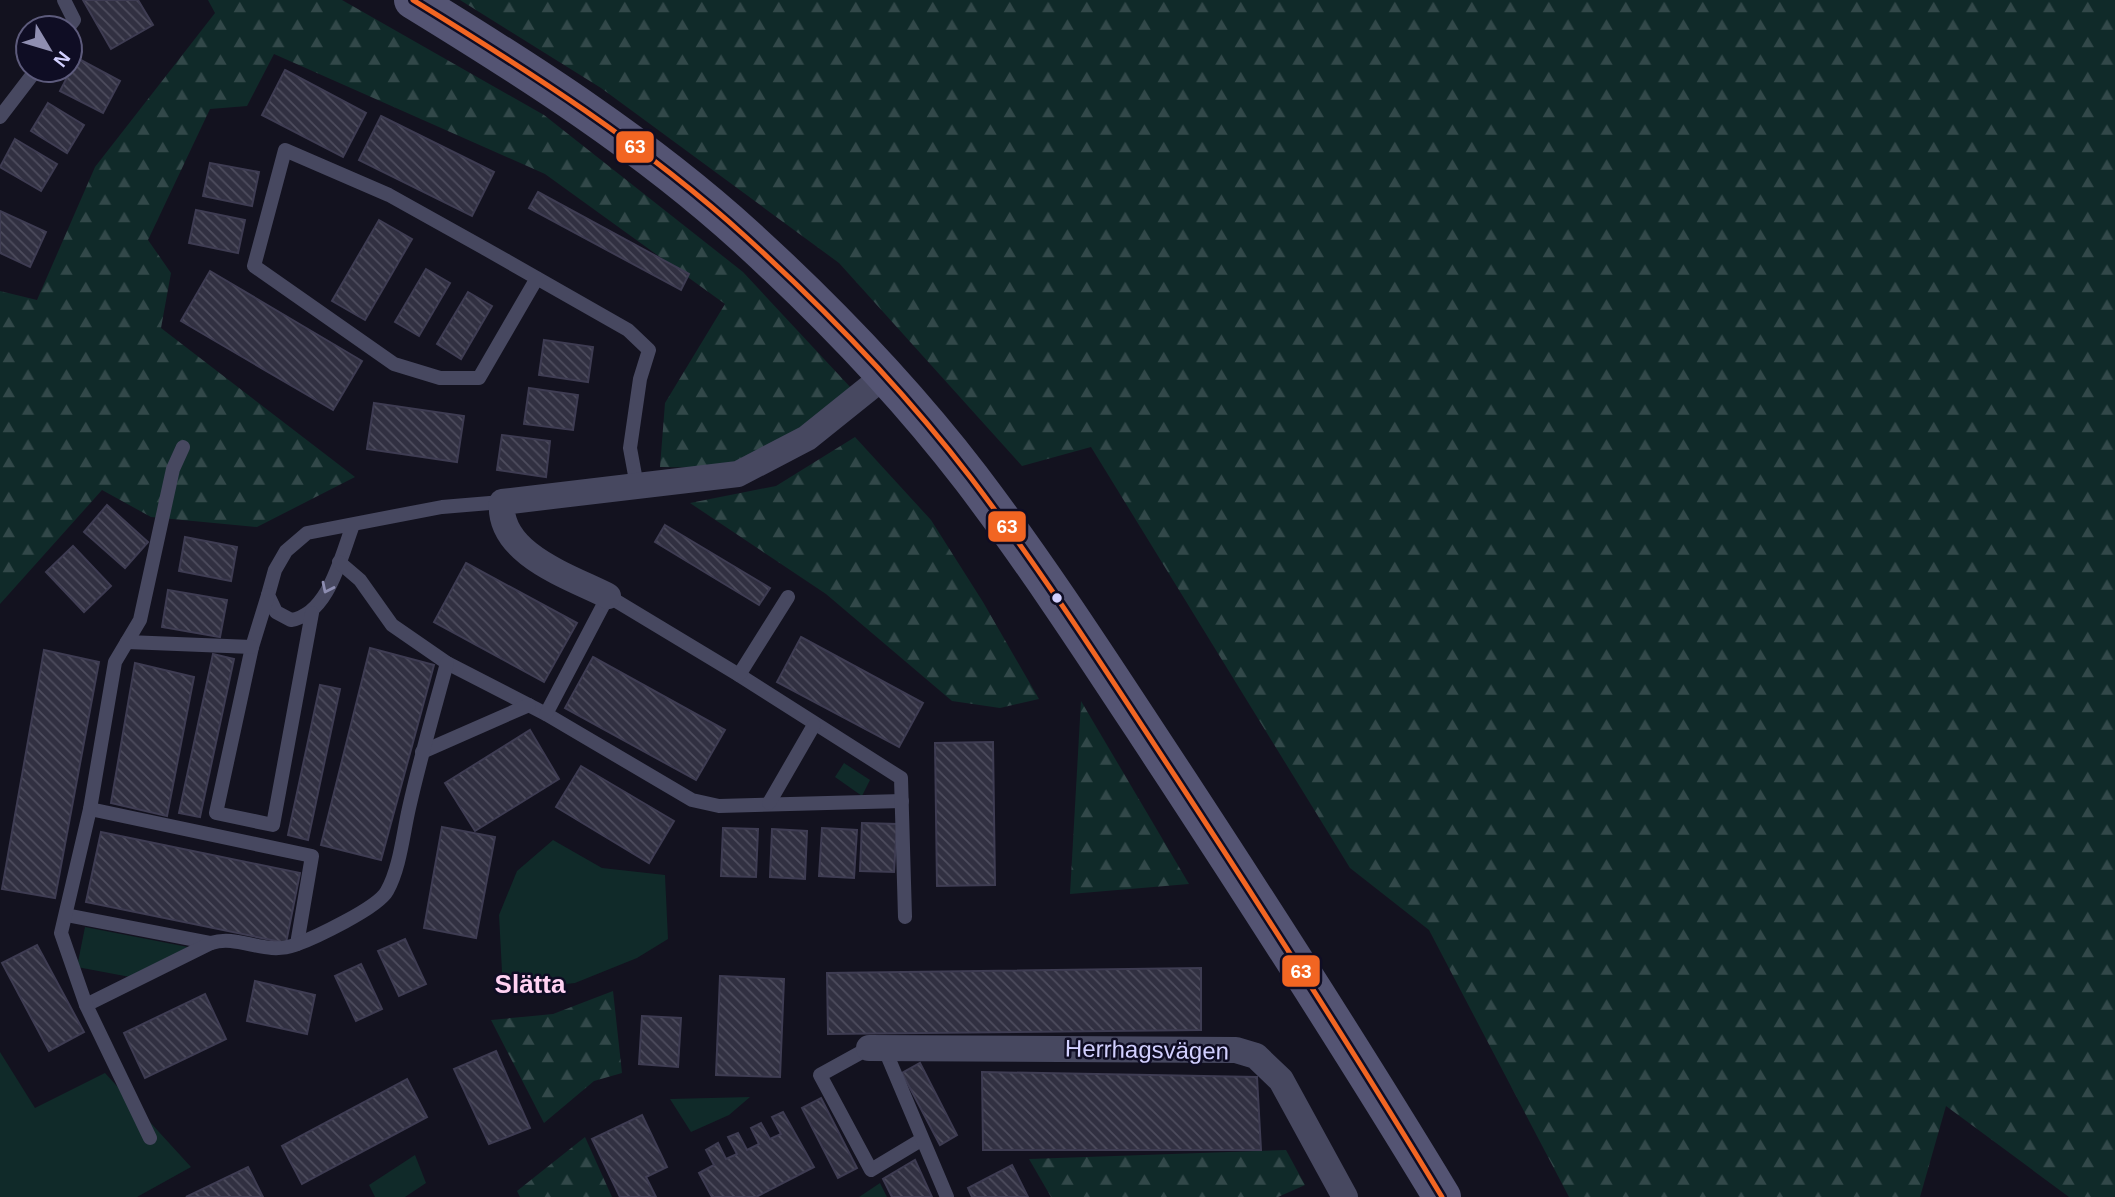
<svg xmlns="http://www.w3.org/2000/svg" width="2115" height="1197" font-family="Helvetica,sans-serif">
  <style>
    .green { fill: #102a29 }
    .forest { fill: url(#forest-firs) }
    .building { fill: url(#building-back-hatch); stroke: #3e3c52; stroke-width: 2 }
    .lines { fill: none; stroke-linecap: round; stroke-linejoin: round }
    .lane { stroke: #474860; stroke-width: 14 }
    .street { stroke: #474860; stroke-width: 26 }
    .secondary { stroke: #545473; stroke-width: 38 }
    .bus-1-casing { stroke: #0f0d24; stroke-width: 10 }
    .bus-1 { stroke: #f26522; stroke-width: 5 }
    .oneway { stroke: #8c8cb0 }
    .bus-dot { fill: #d2d0ff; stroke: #0f0d24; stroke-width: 2.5 }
    .labels { text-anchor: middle; stroke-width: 5; stroke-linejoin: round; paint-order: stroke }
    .street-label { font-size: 24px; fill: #d2d0ff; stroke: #0f0d24 }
    .neighbourhood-label { font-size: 26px; font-weight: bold; fill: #ffd2f2; stroke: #0f0d24 }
    .line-badge { stroke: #0f0d24; stroke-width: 2.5 }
    .badge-label { font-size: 19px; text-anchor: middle; font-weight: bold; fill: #fff }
  </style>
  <defs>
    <pattern id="forest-firs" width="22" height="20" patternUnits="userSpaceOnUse" patternTransform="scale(1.75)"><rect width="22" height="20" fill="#102a29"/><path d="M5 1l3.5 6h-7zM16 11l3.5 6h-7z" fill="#324849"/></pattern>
    <pattern id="building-back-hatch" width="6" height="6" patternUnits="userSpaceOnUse" patternTransform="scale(1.75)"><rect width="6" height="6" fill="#313041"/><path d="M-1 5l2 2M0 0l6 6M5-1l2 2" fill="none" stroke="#4e4d5e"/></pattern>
  </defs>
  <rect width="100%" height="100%" fill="#13121f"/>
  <!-- green -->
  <g class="green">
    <polygon points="844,763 870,780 862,796 835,777"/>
    <polygon points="553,840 602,868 665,875 668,939 637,958 575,983 503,991 499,915 517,871"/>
    <polygon points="85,927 188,947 130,977 77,967"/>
    <polygon points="0,1052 35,1108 105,1073 191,1167 137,1197 0,1197"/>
    <polygon points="750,1097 729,1115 691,1132 670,1099"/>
    <polygon points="415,1155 426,1183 405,1197 375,1197 369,1185"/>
    <polygon points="880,1183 887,1197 859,1197"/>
  </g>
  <!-- forest -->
  <g class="forest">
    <polygon points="208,0 342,0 544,115 743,272 852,389 775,450 719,468 660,467 665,403 725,304 545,174 274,54 247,106 210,109 148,240 171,273 161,328 355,477 257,527 151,517 102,490 0,604 0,291 37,300 95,167 215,13"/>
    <polygon points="460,0 2115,0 2115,1197 2069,1197 1946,1106 1920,1197 1569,1197 1429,930 1350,868 1091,447 1022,466 839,263 601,88"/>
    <polygon points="855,437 931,520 983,602 1039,699 1000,708 952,701 826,594 690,503 776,486"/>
    <polygon points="1081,701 1189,884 1070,894"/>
    <polygon points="613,991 622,1073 594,1081 544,1123 491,1020 553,1014"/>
    <polygon points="585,1137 612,1197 520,1197 517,1191"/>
    <polygon points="1286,1150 1305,1185 1278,1197 1051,1197 1029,1159"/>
  </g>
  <!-- building -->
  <g class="building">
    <polygon points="83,0 138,0 153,25 111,49"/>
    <polygon points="77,58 120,81 103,113 60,91"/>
    <polygon points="285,70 366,113 343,157 262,115"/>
    <polygon points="48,103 84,125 67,153 31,131"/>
    <polygon points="381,116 494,172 472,216 359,160"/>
    <polygon points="15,139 57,164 41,191 0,167"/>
    <polygon points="210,163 259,172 252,206 203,196"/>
    <polygon points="538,192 689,274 681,290 529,208"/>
    <polygon points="196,210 245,220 238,253 189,243"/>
    <polygon points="0,211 46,232 30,267 0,253"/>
    <polygon points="379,220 412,239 365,320 332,301"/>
    <polygon points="426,269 450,283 419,336 395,322"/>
    <polygon points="210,271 362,361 333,410 181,321"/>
    <polygon points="468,292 492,306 461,359 437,344"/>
    <polygon points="544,340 593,347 588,382 539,375"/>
    <polygon points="529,388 578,395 573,430 524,424"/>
    <polygon points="374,403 464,416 457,462 367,449"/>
    <polygon points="502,435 550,441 546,477 497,470"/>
    <polygon points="107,505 148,542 125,568 84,532"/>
    <polygon points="665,525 770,588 759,605 655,542"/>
    <polygon points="185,537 237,547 231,581 179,571"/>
    <polygon points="73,546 111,586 84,612 46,572"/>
    <polygon points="466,563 577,623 544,682 434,622"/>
    <polygon points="168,590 227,600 220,637 162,627"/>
    <polygon points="801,637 923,703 899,747 777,682"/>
    <polygon points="370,648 434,665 381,860 321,845"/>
    <polygon points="44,650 99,662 55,898 2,889"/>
    <polygon points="213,654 234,659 200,817 179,813"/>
    <polygon points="593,657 725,730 696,780 565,708"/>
    <polygon points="135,663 194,677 167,816 111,803"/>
    <polygon points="320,685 340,689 308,840 288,835"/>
    <polygon points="530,730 559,779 475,831 445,783"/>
    <polygon points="993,742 995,885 937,886 935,743"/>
    <polygon points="581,766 674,821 649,863 556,807"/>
    <polygon points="862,823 897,824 894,872 860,871"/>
    <polygon points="442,827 495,837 476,938 424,928"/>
    <polygon points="723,828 758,829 756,877 721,876"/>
    <polygon points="822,828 857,830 854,878 819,876"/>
    <polygon points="772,829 807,831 805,879 770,877"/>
    <polygon points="101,832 300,873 286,943 86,902"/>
    <polygon points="405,939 426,984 399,996 378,951"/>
    <polygon points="37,945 84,1032 49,1051 2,963"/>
    <polygon points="361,964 382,1009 356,1021 335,976"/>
    <polygon points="1201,968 1201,1030 828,1034 827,973"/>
    <polygon points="720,976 784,979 780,1077 716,1075"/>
    <polygon points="255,981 315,995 307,1034 247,1021"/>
    <polygon points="205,994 226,1039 145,1078 124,1033"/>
    <polygon points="642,1016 681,1018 678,1067 639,1064"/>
    <polygon points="496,1051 530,1128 489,1144 454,1069"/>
    <polygon points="920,1063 957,1135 940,1145 902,1073"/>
    <polygon points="982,1072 1257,1077 1261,1150 983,1150"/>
    <polygon points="407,1079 427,1117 302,1184 282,1146"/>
    <polygon points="821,1098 857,1168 838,1178 802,1108"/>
    <polygon points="783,1112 814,1167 756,1197 712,1197 699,1173 714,1165 706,1150 718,1143 726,1159 737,1154 728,1137 738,1133 747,1150 759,1144 751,1128 761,1123 770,1139 781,1134 772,1117"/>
    <polygon points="642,1115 667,1167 646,1177 656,1197 620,1197 592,1139"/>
    <polygon points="915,1160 932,1197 892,1197 883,1179"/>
    <polygon points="1012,1165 1028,1197 972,1197 968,1188"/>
    <polygon points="248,1167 263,1197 186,1197"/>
  </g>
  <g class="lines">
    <!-- lane -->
    <g class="lane">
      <polyline points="64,0 74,20 68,28"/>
      <polyline points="0,117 36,70"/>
      <polyline points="537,278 479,378 440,378 394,364 254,266 285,150 389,195 484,248 628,330 649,350 640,379 630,448 637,486"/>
      <path d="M353,525c-12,31 -24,89 -62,95l-15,-8 -8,-17 7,-25 11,-19 21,-18 135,-26 60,-5"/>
      <polyline points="339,562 360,580 392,625 447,663 546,714 692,800 719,806 902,801"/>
      <polyline points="268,595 252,647 216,813 273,825 312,613"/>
      <polyline points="127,642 252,647"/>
      <polyline points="739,675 901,778 905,917"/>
      <polyline points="546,714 608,596 739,675 788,597"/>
      <polyline points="422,752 529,705"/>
      <polyline points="769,803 814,725"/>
      <polyline points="90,809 312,856 297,944"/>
      <path d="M66,915l145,28c28,-9 53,13 84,2 19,-7 83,-37 92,-54 13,-23 16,-57 22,-83 11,-49 25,-97 38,-145"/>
      <polyline points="86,1005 211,943"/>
      <polyline points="869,1048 820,1075 871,1170 921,1140"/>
      <polyline points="885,1050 947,1197"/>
      <polyline points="150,1138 86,1005 61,933 90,809 115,662 140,620 173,469 183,447"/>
    </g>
    <!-- street -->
    <g class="street">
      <path d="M608,596c-37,-19 -111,-42 -106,-94l236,-28 69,-36 76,-61"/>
      <polyline points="869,1048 1236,1050 1256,1056 1281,1080 1345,1197"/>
    </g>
    <!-- secondary -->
    <path class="secondary" d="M413,0c116,71 232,145 333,237 80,73 159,155 225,241 73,96 138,198 204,298 91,139 181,279 267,421"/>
    <!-- bus-1 casing -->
    <g class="bus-1-casing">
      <path id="bus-1" d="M413,0c116,71 232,145 333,237 80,73 159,155 225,241 73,96 138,198 204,298 91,139 181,279 267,421"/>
    </g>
    <!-- bus-1 -->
    <use href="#bus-1" class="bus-1"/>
  </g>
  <!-- one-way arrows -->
  <defs><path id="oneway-chevron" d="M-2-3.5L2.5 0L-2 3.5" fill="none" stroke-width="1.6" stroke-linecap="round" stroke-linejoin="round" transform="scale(1.75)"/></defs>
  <use class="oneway" href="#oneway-chevron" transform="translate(327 588) rotate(116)"/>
  <!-- markers -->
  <circle class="bus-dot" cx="1057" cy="598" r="6"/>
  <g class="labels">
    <!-- street labels -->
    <g class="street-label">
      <text transform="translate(1147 1050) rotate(1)" y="8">Herrhagsvägen</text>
    </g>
    <!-- neighbourhood labels -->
    <g class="neighbourhood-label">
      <text x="530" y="993">Slätta</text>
    </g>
  </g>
  <g class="line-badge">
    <rect x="615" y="130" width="40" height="34" rx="7" fill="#f26522"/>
    <rect x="987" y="510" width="40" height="33" rx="7" fill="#f26522"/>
    <rect x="1281" y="954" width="40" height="34" rx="7" fill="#f26522"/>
  </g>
  <g class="badge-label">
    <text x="635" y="153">63</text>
    <text x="1007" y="533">63</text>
    <text x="1301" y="978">63</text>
  </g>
  <!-- north arrow -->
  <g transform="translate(49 49) rotate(128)"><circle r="33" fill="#0f0d24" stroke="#5d5b7c" stroke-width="2"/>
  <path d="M0-5L12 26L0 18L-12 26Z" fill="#8f8eb1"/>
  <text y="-10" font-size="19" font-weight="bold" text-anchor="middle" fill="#d2d0ff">N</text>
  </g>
</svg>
